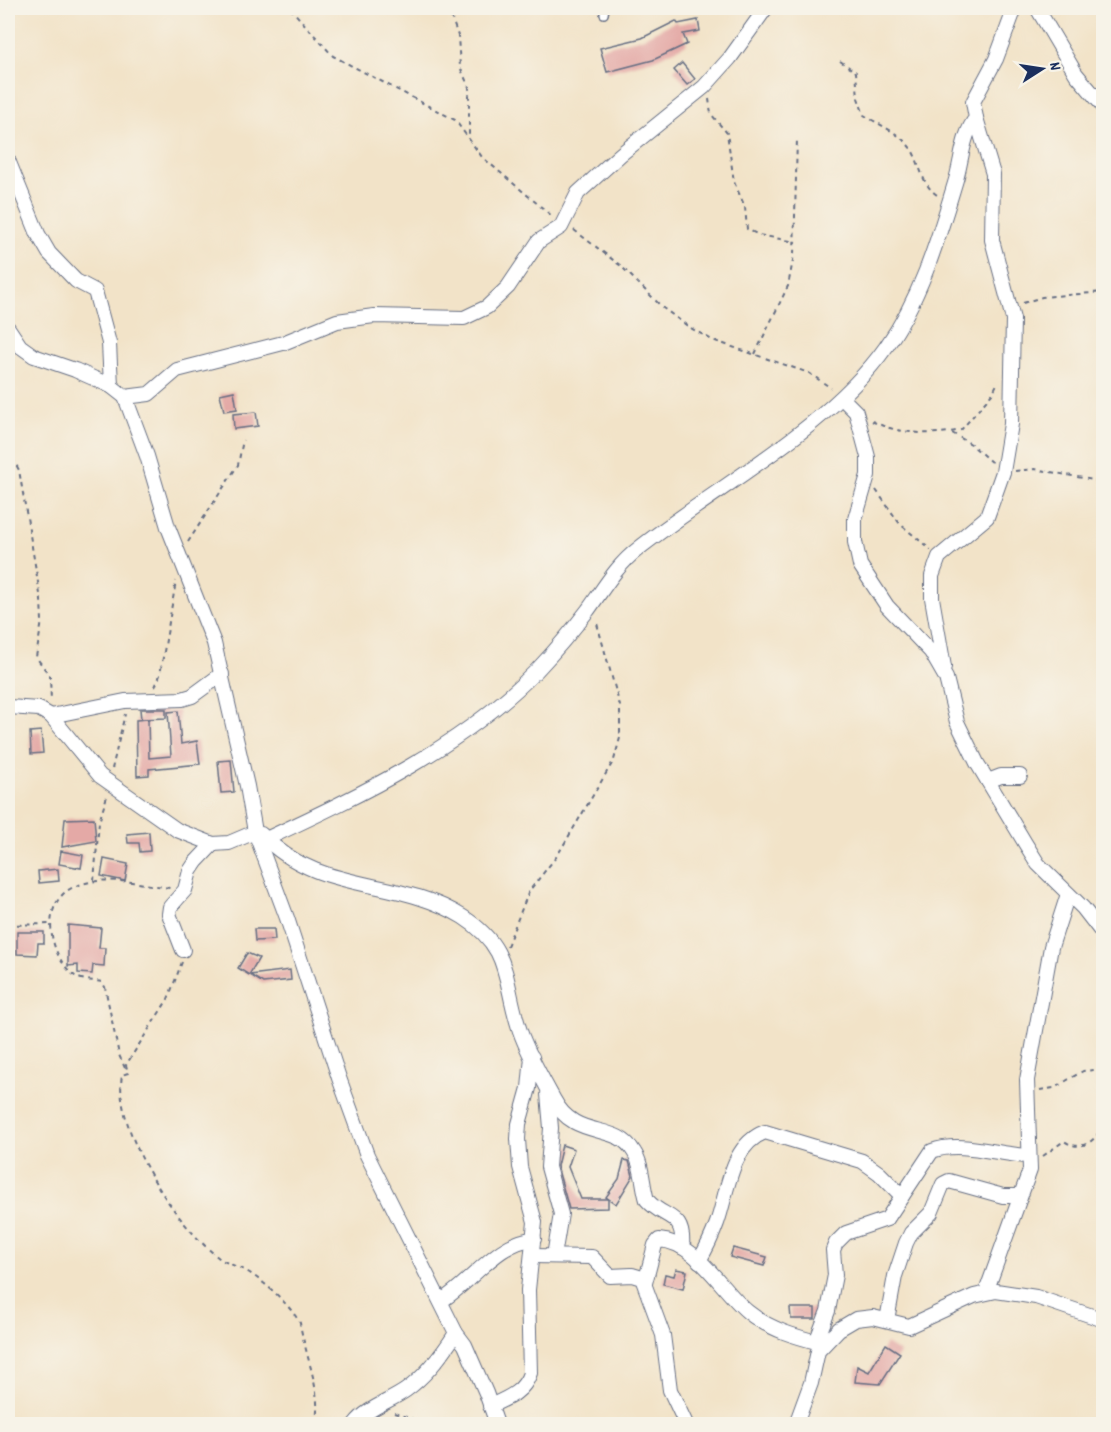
<svg xmlns="http://www.w3.org/2000/svg" width="1111" height="1432" font-family="Dekko,sans-serif">
  <style>
    .building { fill: #e4a9a6 }
    .lines { fill: none; stroke-linecap: round; stroke-linejoin: round }
    .lane-casing { stroke: #666e83; stroke-width: 10 }
    .street-casing { stroke: #666e83; stroke-width: 16 }
    .path { stroke: #666e83; stroke-width: 2; stroke-dasharray: 4.5 4.5; stroke-linecap: butt }
    .lane { stroke: #fff; stroke-width: 7 }
    .street { stroke: #fff; stroke-width: 14 }
  </style>
  <rect width="100%" height="100%" fill="#f7f3e8"/>
  <filter id="ink" filterUnits="userSpaceOnUse"><feTurbulence type="fractalNoise" baseFrequency=".0167" numOctaves="2"/><feDisplacementMap in="SourceGraphic" scale="12" xChannelSelector="R" yChannelSelector="G"/><feConvolveMatrix kernelMatrix="1 2 1 2 8 2 1 2 1" color-interpolation-filters="sRGB"/></filter>
  <filter id="wash" filterUnits="userSpaceOnUse"><feTurbulence type="fractalNoise" baseFrequency=".008" numOctaves="4" result="noise"/><feDisplacementMap in="SourceGraphic" scale="24" xChannelSelector="R" yChannelSelector="G"/><feGaussianBlur stdDeviation="1.35" result="paint"/><feColorMatrix in="noise" values="0 0 0 0 0 0 0 0 0 0 0 0 0 0 0 0 0 1.4 0 .05"/><feComposite in="paint" operator="in"/></filter>
  <g filter="url(#wash)">
    <rect width="100%" height="100%" fill="#f2e3c8"/>
    <g id="blocks">
      <!-- building -->
      <g class="building">
        <polygon points="698,20 700,31 683,34 687,44 653,60 607,72 600,48 642,38 676,21 678,24"/>
        <polygon points="682,63 695,79 687,85 674,70"/>
        <polygon points="234,391 237,409 224,411 220,394"/>
        <polygon points="256,412 258,426 234,429 233,414"/>
        <polygon points="140,709 166,709 166,718 141,719"/>
        <polygon points="178,711 181,744 197,741 200,764 149,769 149,775 137,776 136,720 148,719 149,758 171,756 168,712"/>
        <polygon points="41,731 43,753 31,754 30,732"/>
        <polygon points="231,760 234,792 221,793 218,761"/>
        <polygon points="94,818 96,841 62,847 65,819"/>
        <polygon points="149,832 150,851 140,852 139,843 128,843 127,834"/>
        <polygon points="61,851 83,855 81,868 59,864"/>
        <polygon points="104,859 128,864 125,881 101,876"/>
        <polygon points="58,869 59,881 39,883 38,871"/>
        <polygon points="68,925 101,928 99,948 105,948 104,966 93,965 92,974 78,973 78,965 68,966"/>
        <polygon points="254,929 274,929 275,940 255,941"/>
        <polygon points="17,932 44,932 44,943 38,943 37,955 17,954"/>
        <polygon points="247,953 259,958 249,975 238,968"/>
        <polygon points="290,970 291,980 263,983 250,975"/>
        <polygon points="562,1145 574,1149 568,1167 581,1199 608,1199 608,1208 569,1209 557,1166"/>
        <polygon points="624,1160 629,1161 633,1176 616,1204 606,1197 619,1179"/>
        <polygon points="733,1248 767,1257 764,1266 730,1257"/>
        <polygon points="676,1269 687,1271 683,1289 663,1284 665,1274 674,1276"/>
        <polygon points="790,1308 815,1308 815,1319 791,1319"/>
        <polygon points="886,1344 900,1353 880,1384 855,1382 857,1366 869,1372"/>
      </g>
    </g>
  </g>
  <g filter="url(#ink)">
    <use href="#blocks" fill-opacity="0" stroke="#666e83" stroke-width="1.5"/>
    <g class="lines">
      <!-- lane casing -->
      <g class="lane-casing">
        <polyline id="lane" points="604,14 605,8"/>
      </g>
      <!-- street casing -->
      <g class="street-casing">
        <g id="street">
          <polyline points="1037,8 1076,74 1104,107"/>
          <polyline points="8,160 38,234 49,253 76,281 95,291 109,343 111,386"/>
          <polyline points="8,328 20,346 34,356 75,370 111,386 125,397 147,456 168,527 214,643 247,786 255,832 287,918 339,1078 367,1155 456,1333 465,1345 486,1393 497,1424"/>
          <polyline points="125,397 149,394 177,370 283,343 337,321 374,316 464,318 487,307 508,287 539,241 561,227 578,193 621,154 704,87 730,58 766,8"/>
          <polyline points="842,398 856,412 868,457 868,475 855,519 855,542 860,565 887,606 931,652 946,678 957,722 977,763 1025,843 1038,864 1083,908 1104,935"/>
          <polyline points="944,667 932,598 932,576 939,557 987,517 1003,472 1011,424 1013,319 992,240 993,174 976,118"/>
          <path d="M8,707l31,2 12,7 49,60 77,54 36,14 16,-1 26,-11 11,7c96,-45 196,-92 271,-169 18,-19 35,-39 51,-60 16,-22 28,-44 50,-61 78,-62 190,-120 248,-202 35,-49 52,-108 69,-164 7,-21 7,-48 21,-65l-3,-16 23,-43 19,-51"/>
          <polyline points="51,716 125,701 182,699 192,696 222,674"/>
          <polyline points="988,781 1001,776 1020,776"/>
          <path d="M261,834c59,62 135,41 202,83 50,32 40,65 57,114 8,23 22,47 34,69 21,41 62,21 80,52 9,13 8,32 13,48 17,20 38,12 35,47"/>
          <polyline points="183,950 169,914 170,907 185,890 190,871 196,862 213,844"/>
          <polyline points="548,1094 551,1128 548,1167 561,1214 554,1256"/>
          <polyline points="532,1256 592,1257 610,1276 632,1275 642,1278 663,1335 670,1390 686,1424"/>
          <path d="M699,1261c7,-12 13,-24 18,-38 11,-31 13,-78 48,-91l97,29 17,12 23,23"/>
          <path d="M645,1283l10,-38 4,-5c38,2 62,50 89,72 22,18 49,25 76,32"/>
          <polyline points="986,1292 1030,1170 1027,1080 1051,947 1068,894"/>
          <path d="M441,1301c31,-19 57,-60 93,-62"/>
          <polyline points="887,1320 895,1276 906,1243 911,1233 931,1213 943,1184 949,1181 1003,1196 1020,1196"/>
          <path d="M816,1342l12,-31 7,-36 -2,-25 3,-7 10,-10 41,-14 45,-68c29,-11 66,4 97,5"/>
          <path d="M490,1406c18,-8 34,-14 40,-33l-2,-83 7,-68 -15,-55 -2,-28 1,-15 10,-36 3,-31"/>
          <path d="M355,1424c12,-16 34,-22 51,-34 21,-15 36,-35 50,-57"/>
          <polyline points="796,1424 811,1383 818,1351 839,1329 856,1319 873,1317 909,1326 974,1296 996,1291 1036,1297 1104,1320"/>
        </g>
      </g>
      <!-- path -->
      <g class="path">
        <polyline points="290,8 333,56 455,120 482,157 552,216"/>
        <polyline points="448,8 458,36 460,67 469,87 469,137"/>
        <path d="M840,61l16,11 2,26 6,17c15,10 32,16 44,30 13,14 11,38 29,50"/>
        <polyline points="709,99 711,114 727,133 734,182 745,207 747,229 759,235 796,242"/>
        <polyline points="574,230 621,266 663,308 689,327 712,340 809,373 831,388"/>
        <polyline points="1023,303 1042,297 1104,292"/>
        <polyline points="755,354 788,286 794,255 797,138"/>
        <path d="M872,421c24,13 63,15 89,9l31,-36 6,-12"/>
        <polyline points="952,433 971,444 992,463"/>
        <polyline points="8,450 19,470 41,600 42,621 36,657 50,676 51,701"/>
        <polyline points="1015,471 1035,469 1104,482"/>
        <polyline points="876,490 900,524 931,550"/>
        <polyline points="188,542 238,465 243,440"/>
        <polyline points="155,687 160,675 176,581"/>
        <polyline points="112,769 125,714"/>
        <polyline points="94,881 99,822 107,796"/>
        <polyline points="8,925 50,924"/>
        <polyline points="507,946 529,891 557,856 614,760 620,738 620,706 596,620"/>
        <path d="M182,962l-14,37 -42,66 2,8 -6,2c-9,56 54,150 97,183 8,6 19,8 29,14 18,11 41,32 52,51 4,29 25,77 14,101"/>
        <path d="M125,1068l-6,-13 -14,-68 -3,-5c-9,-2 -20,-1 -27,-6 -29,-22 -36,-79 4,-91 28,-10 62,-1 91,3"/>
        <polyline points="1040,1090 1054,1088 1083,1071 1104,1069"/>
        <path d="M1043,1156l21,-15c18,12 32,0 40,-18"/>
        <polyline points="394,1413 428,1424"/>
      </g>
      <!-- lane -->
      <use href="#lane" class="lane"/>
      <!-- street -->
      <use href="#street" class="street"/>
    </g>
  </g>
  <!-- margin -->
  <rect width="1111" height="1432" fill="none" stroke="#f7f3e8" stroke-width="30"/>
  <!-- north arrow -->
  <g transform="translate(1042 69) rotate(78)" stroke="#f7f3e8" stroke-width="4.5" paint-order="stroke">
  <path d="M0-4.5L10 22L0 15L-10 22Z" fill="#1b2f5e"/>
  <text y="-9" font-size="16" font-weight="bold" text-anchor="middle" fill="#1b2f5e">N</text>
  </g>
</svg>
